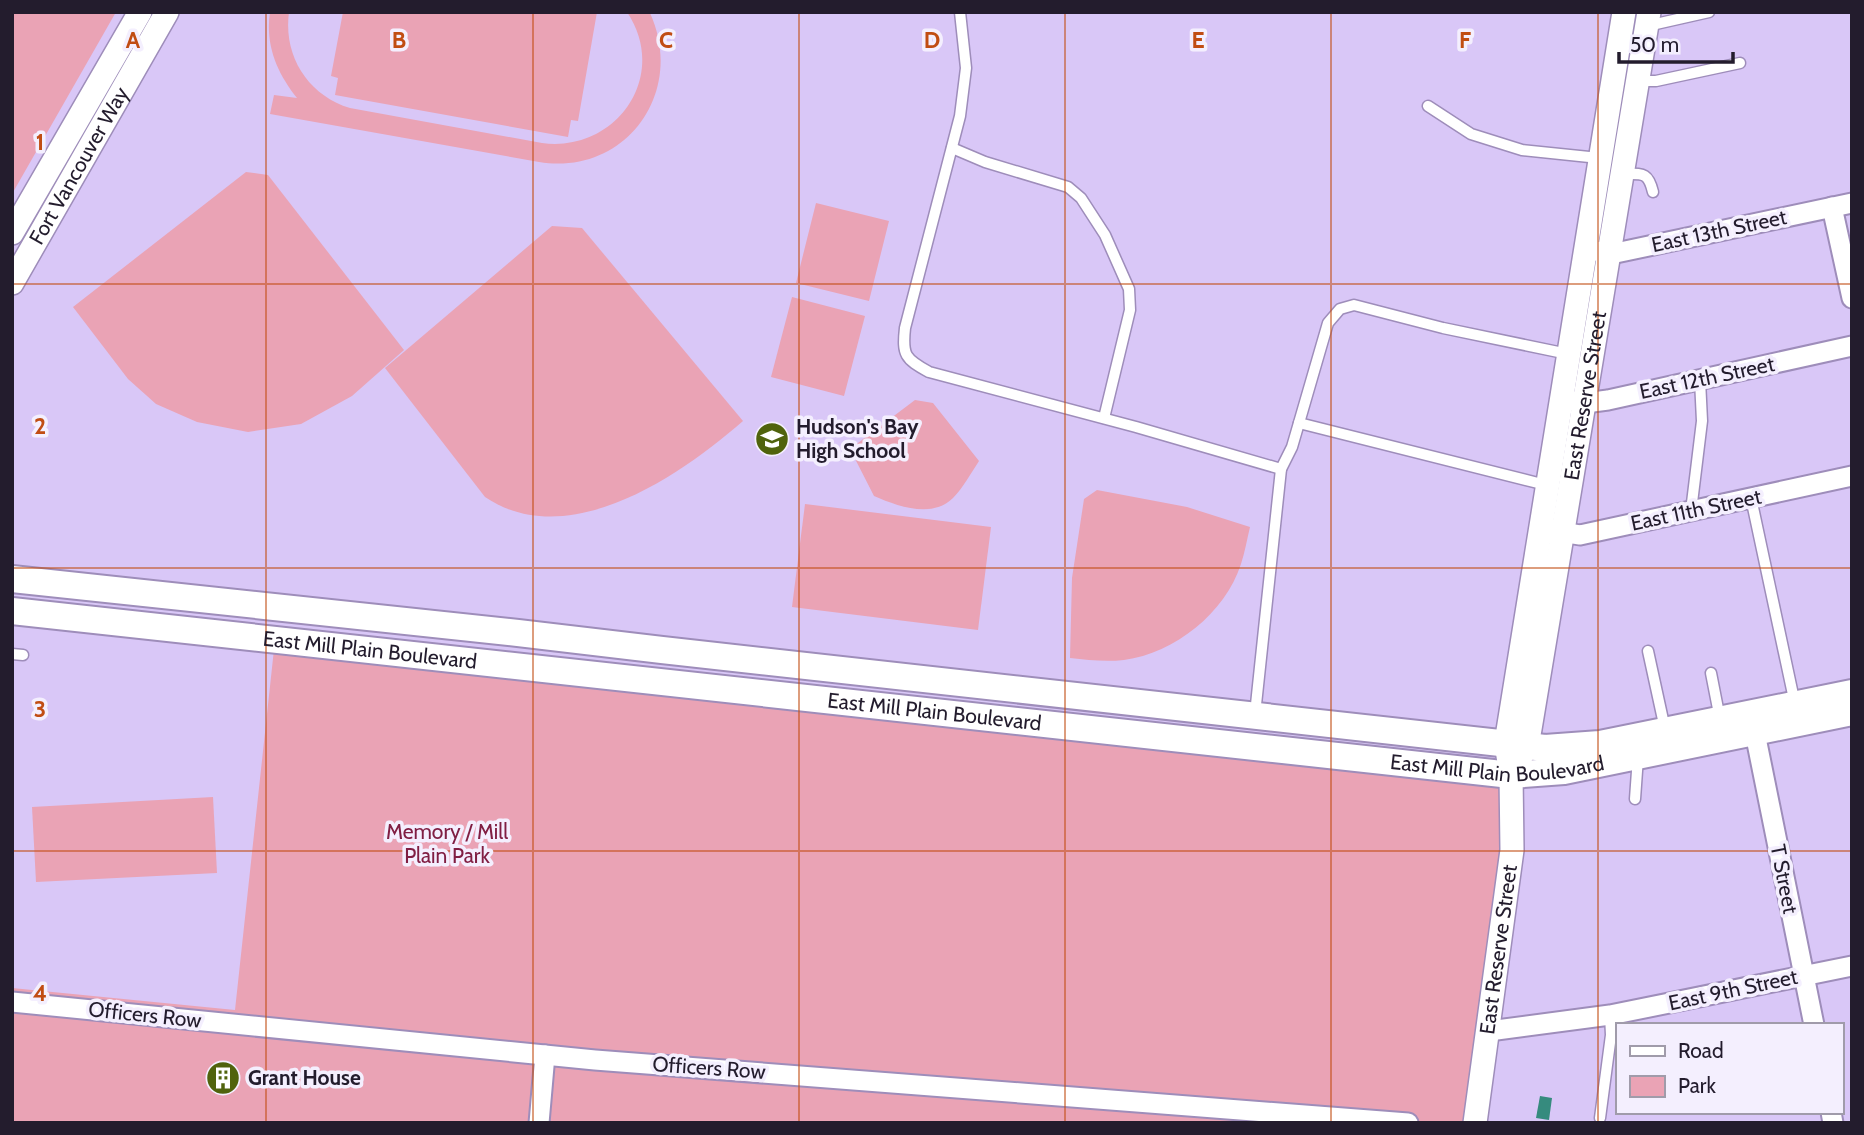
<svg xmlns="http://www.w3.org/2000/svg" width="1864" height="1135" font-family="Cabin,sans-serif">
  <style>
    .green { fill: #eaa3b5 }
    .water { fill: #368b7e }
    .lines { fill: none; stroke-linecap: round; stroke-linejoin: round }
    .service-casing { stroke: #9e8dba; stroke-width: 13 }
    .minor-casing { stroke: #9e8dba; stroke-width: 23 }
    .tertiary-casing { stroke: #9e8dba; stroke-width: 26 }
    .secondary-casing { stroke: #9e8dba; stroke-width: 30 }
    .service { stroke: #fff; stroke-width: 10 }
    .minor { stroke: #fff; stroke-width: 19 }
    .tertiary { stroke: #fff; stroke-width: 23 }
    .secondary { stroke: #fff; stroke-width: 26 }
    .grid { fill: none; stroke: #c14d13; stroke-width: 2; stroke-opacity: 0.55 }
    .labels { text-anchor: middle; stroke-width: 7; stroke-linejoin: round; paint-order: stroke }
    .street-label { font-size: 21px; fill: #231c2d; stroke: #f4effe }
    .poi-label { font-size: 21px; font-weight: bold; fill: #231c2d; stroke: #f4effe; text-anchor: start }
    .park-label { font-size: 21px; fill: #801e43; stroke: #f4effe }
    .grid-label { font-size: 23px; text-anchor: middle; font-weight: bold; fill: #c14d13; stroke: #f4effe; stroke-width: 7; stroke-linejoin: round; paint-order: stroke }
  </style>
  <rect width="100%" height="100%" fill="#d9c7f7"/>
  <!-- green -->
  <g class="green">
    <polygon points="12,12 116,12 12,194"/>
    <path d="M270,12h19c-6,44 19,83 61,96l192,35c74,10 128,-67 85,-131l23,1c36,79 -24,163 -111,149l-269,-48 4,-19 23,3c-20,-25 -32,-53 -27,-86z"/>
    <polygon points="343,12 597,12 578,121 571,120 568,137 335,95 338,78 331,76"/>
    <polygon points="246,172 268,175 404,350 352,396 301,424 248,432 197,422 156,404 128,379 73,307"/>
    <polygon points="816,203 889,221 869,301 796,283"/>
    <path d="M552,226l30,2 161,193c-63,55 -175,132 -258,76l-100,-129z"/>
    <polygon points="792,297 865,316 844,396 771,377"/>
    <path d="M915,400l18,3 46,58c-8,12 -16,27 -26,37 -21,21 -56,8 -79,-2l-24,-47z"/>
    <path d="M1097,490l90,17 63,20c-3,12 -5,25 -9,37 -16,49 -66,89 -117,96 -19,2 -36,0 -54,-2l2,-80 12,-79z"/>
    <polygon points="805,504 991,527 978,630 792,607"/>
    <polygon points="275,640 1498,781 1512,801 1475,1123 12,1123 12,988 235,1010"/>
    <polygon points="213,797 217,873 36,882 32,807"/>
  </g>
  <!-- water -->
  <polygon class="water" points="1540,1096 1552,1098 1549,1120 1536,1118"/>
  <g class="lines">
    <!-- service casing -->
    <g class="service-casing">
      <g id="service">
        <path d="M960,12l6,56 -6,48 -55,212c-3,27 0,31 24,44l207,55 145,42"/>
        <polyline points="1647,26 1709,12"/>
        <polyline points="1638,81 1656,81 1740,63"/>
        <polyline points="1428,106 1471,134 1522,150 1599,158"/>
        <polyline points="952,148 985,162 1068,187 1081,198 1105,235 1129,289 1130,310 1104,418"/>
        <path d="M1623,174c19,0 25,-3 30,18"/>
        <polyline points="1299,423 1546,485"/>
        <polyline points="1751,498 1795,704"/>
        <polyline points="1691,511 1702,421 1700,380"/>
        <polyline points="1648,651 1665,729"/>
        <polyline points="12,654 23,655"/>
        <polyline points="1711,673 1720,719"/>
        <polyline points="1255,714 1281,469 1292,447 1328,323 1340,309 1354,305 1443,328 1568,354"/>
        <polyline points="1635,799 1638,757"/>
        <polyline points="1600,1118 1611,1035 1610,1015"/>
      </g>
    </g>
    <!-- minor casing -->
    <g class="minor-casing">
      <g id="minor">
        <polyline points="1832,207 1852,298"/>
        <polyline points="1596,251 1611,254 1852,203"/>
        <polyline points="1572,401 1585,403 1608,400 1852,346"/>
        <polyline points="1548,530 1580,535 1852,476"/>
        <polyline points="1755,733 1814,1025"/>
        <polyline points="12,1002 595,1060 1408,1123"/>
        <polyline points="1489,1031 1610,1015 1852,966"/>
        <polyline points="1831,1112 1833,1123"/>
        <polyline points="539,1123 545,1055"/>
      </g>
    </g>
    <!-- tertiary casing -->
    <g class="tertiary-casing">
      <g id="tertiary">
        <polyline points="12,233 140,12"/>
        <path id="s1" d="M12,283l155,-271"/>
        <path id="s2" d="M1519,760l8,-15 3,-16 119,-717"/>
        <path id="s3" d="M1475,1123l37,-273 -1,-75 -5,-32 118,-731"/>
      </g>
    </g>
    <!-- secondary casing -->
    <g class="secondary-casing">
      <g id="secondary">
        <polyline points="12,579 518,633 662,650 1545,748 1600,744 1852,693"/>
        <path id="s4" d="M12,611l1499,164 53,-4 288,-59"/>
      </g>
    </g>
    <!-- service -->
    <use href="#service" class="service"/>
    <!-- minor -->
    <use href="#minor" class="minor"/>
    <!-- tertiary -->
    <use href="#tertiary" class="tertiary"/>
    <!-- secondary -->
    <use href="#secondary" class="secondary"/>
  </g>
  <!-- grid -->
  <path class="grid" d="M266,12v1111M533,12v1111M799,12v1111M1065,12v1111M1331,12v1111M1598,12v1111M12,284h1840M12,568h1840M12,851h1840"/>
  <!-- icons -->
  <defs>
    <g id="school-disc" transform="scale(1.75)"><circle r="9.5" fill="#50630d" stroke="#f4effe"/><path d="M0-5L7-2L0 1L-7-2ZM-4 1L0 2.5L4 1V4Q0 6-4 4Z" fill="#fff"/></g>
    <g id="building-disc" transform="scale(1.75)"><circle r="9.5" fill="#50630d" stroke="#f4effe"/><path d="M-4-6H4V6H1V3H-1V6H-4ZM-2.5-4.3h1.7v1.8h-1.7ZM.8-4.3h1.7v1.8H.8ZM-2.5-1h1.7V.8h-1.7ZM.8-1h1.7V.8H.8Z" fill="#fff"/></g>
  </defs>
  <g fill-rule="evenodd">
    <use href="#school-disc" x="772" y="439"/>
    <use href="#building-disc" x="223" y="1078"/>
  </g>
  <g class="labels">
    <!-- street labels -->
    <g class="street-label">
      <text dy="7" stroke="none"><textPath href="#s1" startOffset="135">Fort Vancouver Way</textPath></text>
      <text transform="translate(1719 231) rotate(-12)" y="7">East 13th Street</text>
      <text transform="translate(1707 378) rotate(-12)" y="7">East 12th Street</text>
      <text dy="7" stroke="none"><textPath href="#s2" startOffset="371">East Reserve Street</textPath></text>
      <text transform="translate(1696 510) rotate(-12)" y="7">East 11th Street</text>
      <text dy="7" stroke="none"><textPath href="#s4" startOffset="360">East Mill Plain Boulevard</textPath></text>
      <text dy="7" stroke="none"><textPath href="#s4" startOffset="928">East Mill Plain Boulevard</textPath></text>
      <text dy="7" stroke="none"><textPath href="#s4" startOffset="1494">East Mill Plain Boulevard</textPath></text>
      <text transform="translate(1784 879) rotate(79)" y="7">T Street</text>
      <text dy="7" stroke="none"><textPath href="#s3" startOffset="175">East Reserve Street</textPath></text>
      <text transform="translate(1733 990) rotate(-12)" y="7">East 9th Street</text>
      <text transform="translate(145 1015) rotate(6)" y="7">Officers Row</text>
      <text transform="translate(709 1068) rotate(4)" y="7">Officers Row</text>
    </g>
    <!-- poi labels -->
    <g class="poi-label">
      <text x="796" y="434">Hudson's Bay<tspan x="796" dy="24">High School</tspan></text>
      <text x="248" y="1085">Grant House</text>
    </g>
    <!-- park labels -->
    <g class="park-label">
      <text x="447" y="839">Memory / Mill<tspan x="447" dy="24">Plain Park</tspan></text>
    </g>
  </g>
  <g class="grid-label">
    <text x="133" y="48">A</text>
    <text x="399" y="48">B</text>
    <text x="666" y="48">C</text>
    <text x="932" y="48">D</text>
    <text x="1198" y="48">E</text>
    <text x="1465" y="48">F</text>
    <text x="40" y="150">1</text>
    <text x="40" y="434">2</text>
    <text x="40" y="717">3</text>
    <text x="40" y="1001">4</text>
  </g>
  <!-- border -->
  <rect width="1864" height="1135" fill="none" stroke="#231c2d" stroke-width="28"/>
  <!-- legend -->
  <rect x="1616" y="1023" width="228" height="91" fill="#f4effe" stroke="#a09baa" stroke-width="2"/>
  <rect x="1630" y="1046" width="35" height="10" fill="#ffffff" stroke="#a09baa" stroke-width="2"/>
  <text x="1678" y="1058" font-size="21" fill="#231c2d">Road</text>
  <rect x="1630" y="1076" width="35" height="21" fill="#eaa3b5" stroke="#a09baa" stroke-width="2"/>
  <text x="1678" y="1093" font-size="21" fill="#231c2d">Park</text>
  <!-- scale -->
  <path d="M1619 52v10h114v-10" fill="none" stroke="#231c2d" stroke-width="3.5"/>
  <text x="1630" y="52" font-size="21" fill="#231c2d" stroke="#f4effe" stroke-width="5" paint-order="stroke">50 m</text>
</svg>
